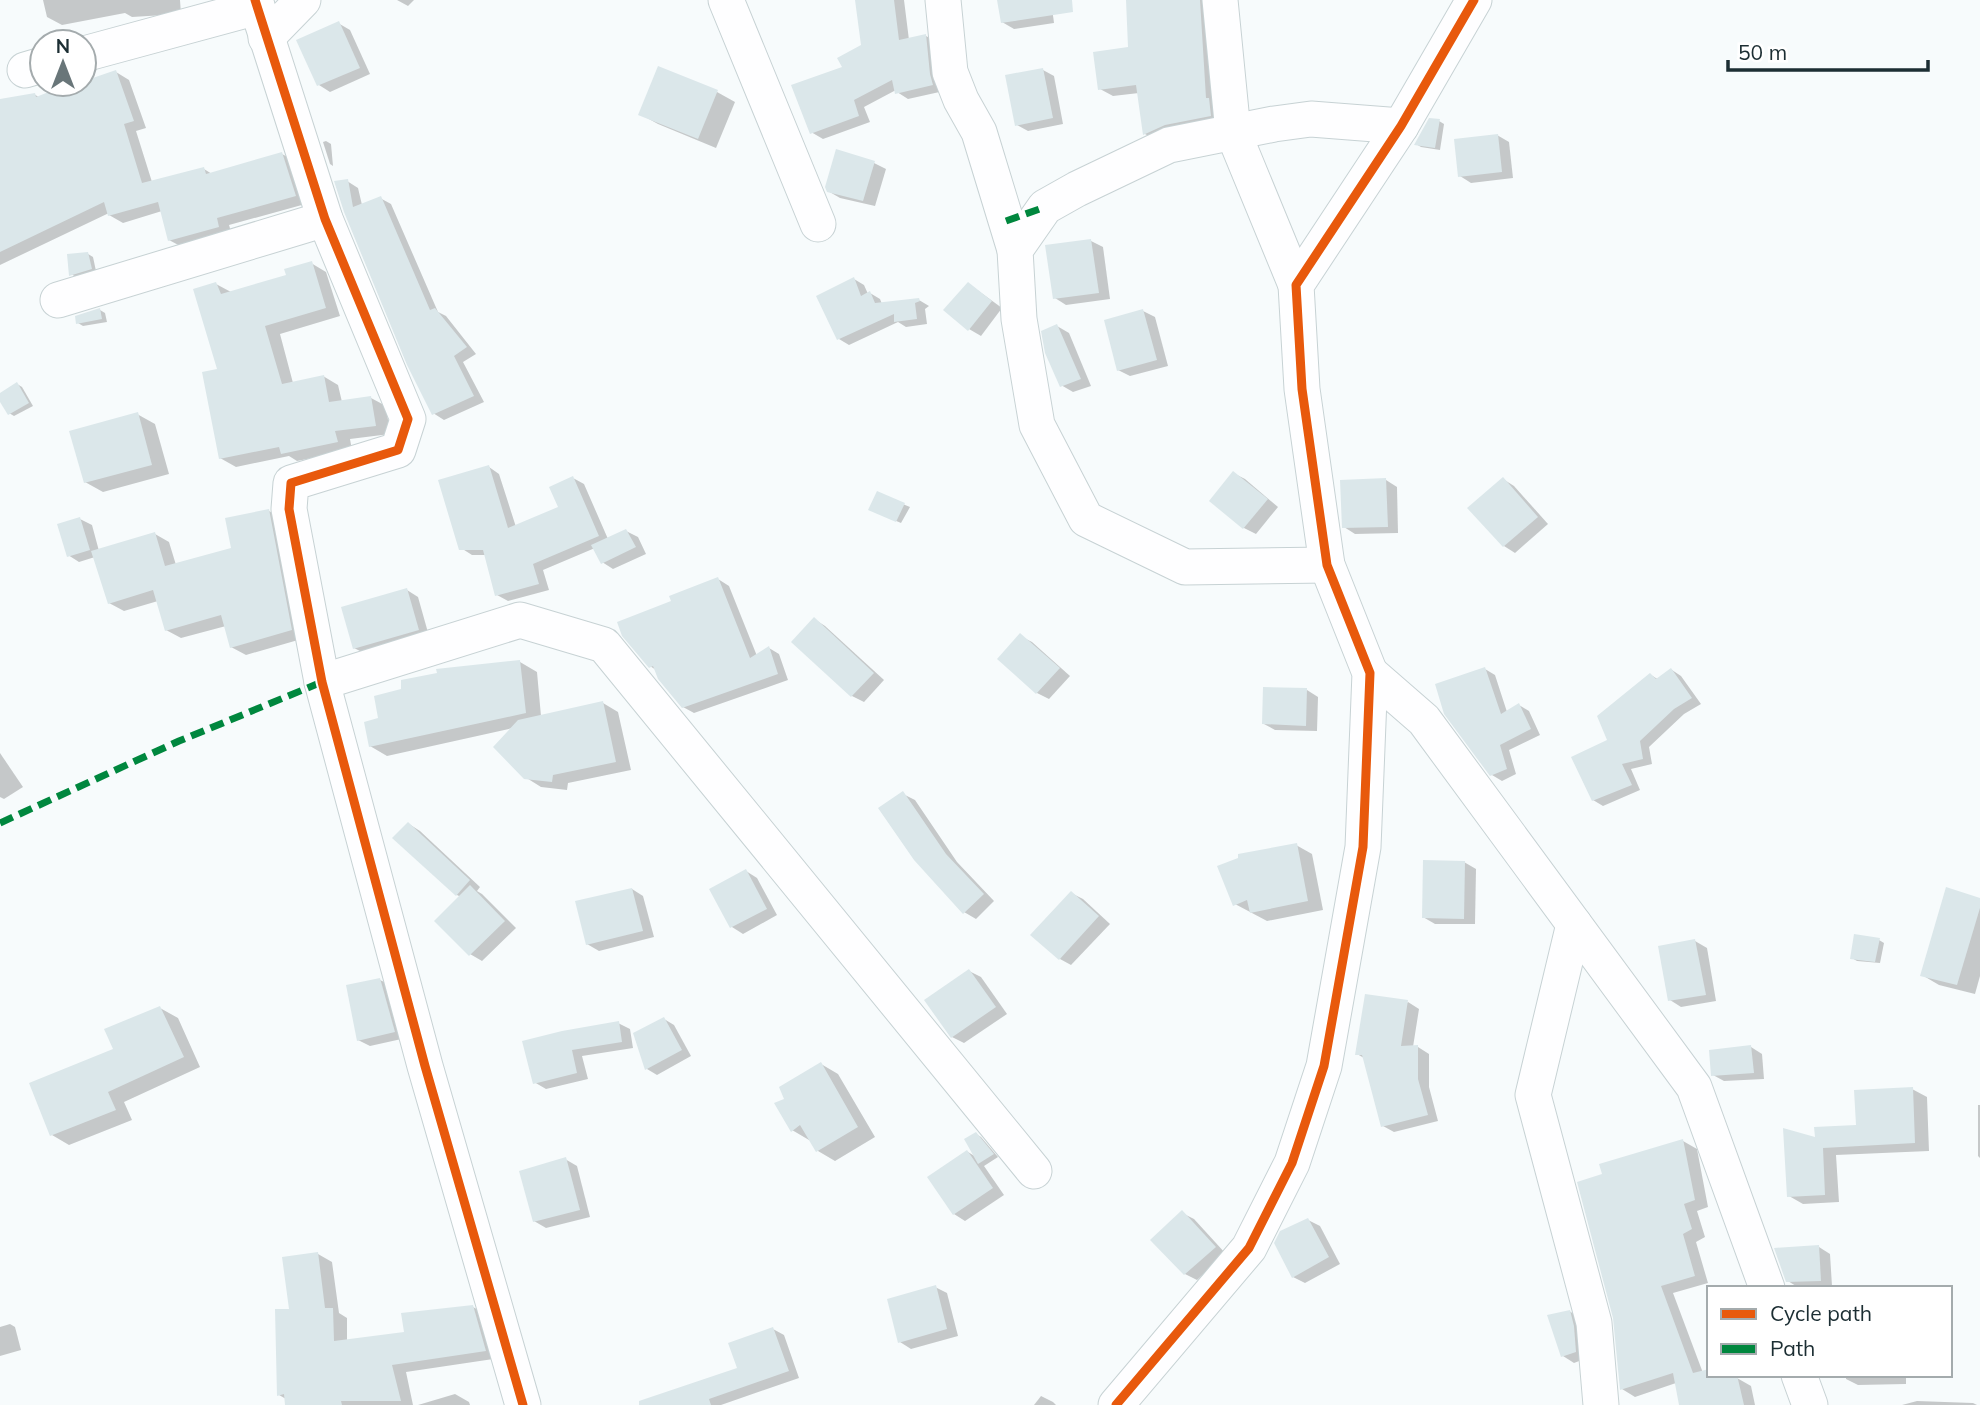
<svg xmlns="http://www.w3.org/2000/svg" width="1980" height="1405" font-family="Mulish,sans-serif">
  <style>
    .shadow { fill: #0003 }
    .building { fill: #dbe7ea }
    .lines { fill: none; stroke-linecap: round; stroke-linejoin: round }
    .minor-casing { stroke: #c7d2d4; stroke-width: 37 }
    .minor { stroke: #fefeff; stroke-width: 35 }
    .quiet { stroke: #00873e; stroke-width: 7; stroke-dasharray: 14 7; stroke-linecap: butt }
    .cycleway-casing { stroke: #fff; stroke-width: 13 }
    .cycleway { stroke: #e8590c; stroke-width: 9 }
  </style>
  <rect width="100%" height="100%" fill="#f7fbfc"/>
  <!-- shadow -->
  <g class="shadow">
    <polygon points="43,0 180,0 181,14 132,17 125,13 62,25 47,17"/>
    <polygon points="397,0 414,0 408,6"/>
    <polygon points="856,0 904,0 909,40 926,36 937,42 944,91 908,99 897,92 896,90 864,107 870,122 823,139 811,132 844,68 863,46"/>
    <polygon points="999,0 1051,0 1054,23 1014,29 1002,22"/>
    <polygon points="1128,0 1211,0 1223,123 1158,141 1145,134 1139,93 1113,96 1100,89 1130,49"/>
    <polygon points="338,23 350,30 370,74 330,92 319,85"/>
    <polygon points="1043,70 1054,76 1063,124 1028,131 1017,125"/>
    <polygon points="116,72 129,80 146,128 136,131 152,182 204,169 212,174 282,154 295,161 309,203 229,225 232,235 182,247 169,240 162,211 123,223 109,215 109,213 0,265 0,101 34,94 40,98"/>
    <polygon points="717,92 735,102 716,148 658,124 640,114"/>
    <polygon points="1439,121 1444,124 1440,150 1421,147 1416,144"/>
    <polygon points="1497,135 1509,142 1513,178 1471,183 1460,176"/>
    <polygon points="326,141 331,144 333,166 330,164 323,142"/>
    <polygon points="874,163 886,169 875,206 840,198 828,191"/>
    <polygon points="347,181 358,188 362,205 380,198 391,204 438,312 446,316 476,354 463,362 484,402 444,420 433,413 346,211"/>
    <polygon points="1091,241 1103,247 1110,299 1066,305 1055,298"/>
    <polygon points="88,254 93,257 96,271 76,277 71,274"/>
    <polygon points="311,263 326,272 340,316 280,334 293,383 323,376 338,385 342,402 371,398 386,406 390,434 350,439 352,450 297,461 289,456 236,467 220,458 216,284 231,292 288,276"/>
    <polygon points="854,279 864,285 868,294 870,293 880,299 882,304 919,300 929,306 925,309 927,324 906,327 898,322 849,345 839,339"/>
    <polygon points="969,284 1002,308 981,336 969,329"/>
    <polygon points="100,310 105,313 107,322 83,326 78,323"/>
    <polygon points="1143,311 1155,317 1168,366 1130,376 1118,370"/>
    <polygon points="1057,326 1069,333 1091,386 1073,392 1061,385"/>
    <polygon points="17,384 22,387 33,406 14,416 9,413 0,399 0,395"/>
    <polygon points="137,414 155,424 169,474 103,492 85,482"/>
    <polygon points="489,467 499,474 516,527 560,508 573,478 584,484 608,539 626,531 638,537 646,554 613,569 602,562 595,548 543,570 549,590 508,601 497,595 486,555 472,555 461,548"/>
    <polygon points="1233,473 1245,479 1278,507 1256,534 1244,528 1211,501"/>
    <polygon points="1503,479 1514,486 1548,524 1515,553 1504,546"/>
    <polygon points="1386,480 1397,487 1398,533 1355,534 1344,527"/>
    <polygon points="878,494 910,507 901,523 875,512"/>
    <polygon points="269,511 283,519 305,638 246,655 231,647 226,626 181,638 166,630 158,601 124,611 109,603 95,557 79,562 68,555 80,519 92,525 99,551 155,534 169,542 176,565 233,550"/>
    <polygon points="718,579 729,586 757,656 769,648 779,654 788,680 694,713 683,707 656,670 650,666 673,602"/>
    <polygon points="407,590 418,597 429,636 366,654 354,648"/>
    <polygon points="814,619 825,626 884,680 864,702 852,696 793,642"/>
    <polygon points="1020,636 1032,642 1070,676 1049,699 1037,693 999,659"/>
    <polygon points="520,662 537,672 541,716 603,703 618,712 631,770 568,783 567,790 541,787 525,777 513,728 387,756 370,746"/>
    <polygon points="1485,669 1495,675 1507,712 1519,705 1529,711 1540,735 1509,750 1516,774 1502,781 1492,775"/>
    <polygon points="1672,670 1681,676 1701,704 1684,714 1649,747 1652,764 1631,769 1640,790 1603,806 1593,800 1610,740 1651,675 1659,680"/>
    <polygon points="1307,690 1318,697 1317,731 1275,730 1264,724"/>
    <polygon points="0,753 23,787 4,799 0,797"/>
    <polygon points="903,794 915,800 957,862 994,901 976,919 964,912"/>
    <polygon points="409,824 420,831 480,887 477,891 482,894 516,928 482,961 470,954 461,897 457,895"/>
    <polygon points="1296,845 1312,854 1323,910 1267,921 1235,904 1240,859"/>
    <polygon points="1464,862 1476,869 1475,924 1435,924 1423,917"/>
    <polygon points="746,871 757,878 777,915 743,934 732,927 711,890"/>
    <polygon points="632,889 643,896 654,937 599,951 587,944"/>
    <polygon points="1071,893 1083,899 1110,924 1071,965 1060,959"/>
    <polygon points="1980,899 1980,976 1975,994 1939,985 1922,975"/>
    <polygon points="1879,940 1884,943 1880,963 1857,961 1852,958"/>
    <polygon points="1695,941 1707,948 1716,1001 1681,1007 1670,1000"/>
    <polygon points="969,971 981,977 1007,1014 964,1043 952,1037"/>
    <polygon points="380,980 392,986 406,1038 370,1046 358,1040"/>
    <polygon points="1408,1002 1419,1009 1413,1047 1418,1047 1429,1054 1429,1087 1438,1121 1394,1132 1383,1126 1364,1058 1357,1054"/>
    <polygon points="160,1008 178,1018 200,1067 124,1102 132,1120 69,1145 52,1135 115,1050"/>
    <polygon points="664,1019 674,1025 691,1056 657,1075 647,1069"/>
    <polygon points="618,1023 630,1029 633,1048 582,1056 588,1079 546,1089 534,1082 525,1042"/>
    <polygon points="1751,1047 1762,1054 1764,1079 1724,1081 1713,1075"/>
    <polygon points="821,1064 838,1074 875,1137 835,1161 818,1151 811,1139 809,1140 792,1130 786,1100"/>
    <polygon points="1912,1089 1927,1097 1929,1151 1836,1155 1839,1202 1803,1204 1789,1196 1817,1139 1857,1126"/>
    <polygon points="1978,1105 1980,1105 1980,1158 1978,1156"/>
    <polygon points="976,1134 981,1137 998,1157 984,1166 1004,1195 965,1221 954,1214 968,1152 976,1157"/>
    <polygon points="1683,1141 1697,1149 1708,1207 1697,1211 1705,1237 1696,1242 1708,1283 1673,1293 1703,1373 1709,1375 1737,1378 1751,1386 1755,1405 1681,1405 1676,1383 1635,1397 1622,1389 1604,1175"/>
    <polygon points="565,1159 577,1166 590,1217 546,1228 534,1221"/>
    <polygon points="1182,1213 1194,1219 1226,1254 1197,1280 1185,1274"/>
    <polygon points="1308,1220 1320,1226 1340,1264 1305,1283 1293,1277"/>
    <polygon points="1819,1247 1830,1254 1832,1286 1799,1288 1788,1281"/>
    <polygon points="318,1254 332,1262 339,1313 347,1318 347,1341 406,1333 473,1307 487,1315 500,1358 406,1372 413,1405 287,1405 286,1399 279,1395 291,1310"/>
    <polygon points="935,1287 947,1293 958,1336 911,1349 900,1342"/>
    <polygon points="1569,1311 1581,1318 1587,1358 1574,1363 1563,1356"/>
    <polygon points="10,1324 15,1327 21,1350 0,1356 0,1327"/>
    <polygon points="773,1329 784,1335 799,1378 721,1405 659,1405 739,1369"/>
    <polygon points="1846,1375 1906,1375 1906,1384 1858,1385 1846,1379"/>
    <polygon points="455,1394 469,1402 470,1405 418,1405"/>
    <polygon points="1041,1396 1053,1402 1056,1405 1034,1405"/>
    <polygon points="1917,1401 1973,1403 1977,1405 1902,1405"/>
  </g>
  <!-- building -->
  <g class="building">
    <polygon points="855,0 894,0 899,40 926,34 930,74 933,85 895,94 892,80 854,100 859,116 810,134 791,85 842,67 837,58 861,45"/>
    <polygon points="997,0 1072,0 1073,12 1001,23"/>
    <polygon points="1126,0 1200,0 1206,98 1209,98 1211,116 1165,125 1143,135 1136,85 1098,90 1093,52 1128,47"/>
    <polygon points="339,21 360,68 317,86 296,40"/>
    <polygon points="658,66 718,90 698,139 638,115"/>
    <polygon points="1043,68 1053,118 1015,126 1005,75"/>
    <polygon points="116,70 134,121 124,124 142,183 204,167 206,174 282,152 296,196 217,218 219,227 168,241 158,202 108,216 104,202 0,252 0,99 35,93 36,97 64,86 65,88 77,84 84,84 84,81"/>
    <polygon points="1429,118 1440,119 1435,148 1414,145"/>
    <polygon points="1498,134 1502,172 1458,177 1454,139"/>
    <polygon points="836,149 875,161 863,201 827,192 825,187"/>
    <polygon points="348,179 353,207 381,196 430,310 435,308 467,347 454,356 474,396 432,415 407,365 344,212 334,181"/>
    <polygon points="1091,239 1099,293 1053,299 1045,245"/>
    <polygon points="88,252 92,269 69,276 67,254"/>
    <polygon points="312,261 326,308 265,326 282,384 324,375 329,402 371,396 376,426 335,431 338,442 281,454 279,447 219,459 202,372 217,369 193,289 216,282 221,294 286,275 284,269"/>
    <polygon points="854,277 861,296 870,291 875,303 919,298 920,301 915,303 917,319 894,322 894,314 837,340 816,296"/>
    <polygon points="968,282 992,301 968,331 943,310"/>
    <polygon points="100,308 102,319 76,324 75,316"/>
    <polygon points="1143,309 1157,360 1117,371 1104,320"/>
    <polygon points="1057,324 1081,379 1060,387 1045,353 1041,331"/>
    <polygon points="17,382 29,403 8,415 0,402 0,393"/>
    <polygon points="138,412 152,465 84,483 69,431"/>
    <polygon points="489,465 508,528 558,507 549,487 573,476 599,536 533,564 539,584 495,596 483,550 459,550 438,480"/>
    <polygon points="1233,471 1268,499 1243,529 1209,501"/>
    <polygon points="1503,477 1538,517 1503,547 1467,508"/>
    <polygon points="1386,478 1388,527 1342,528 1340,480"/>
    <polygon points="877,491 905,503 896,522 868,510"/>
    <polygon points="269,509 292,630 230,648 221,615 165,631 153,590 108,604 91,551 155,532 165,566 231,548 225,518"/>
    <polygon points="80,517 90,550 67,557 57,524"/>
    <polygon points="626,529 636,547 601,564 591,545"/>
    <polygon points="718,577 750,658 769,646 778,674 682,708 658,679 653,666 649,668 622,636 617,622 671,601 669,596"/>
    <polygon points="407,588 419,630 353,649 341,607"/>
    <polygon points="814,617 874,673 851,697 791,642"/>
    <polygon points="1020,633 1060,668 1036,694 997,659"/>
    <polygon points="520,660 526,713 369,747 364,722 378,718 374,696 401,689 401,680 437,673 436,669"/>
    <polygon points="1485,667 1501,714 1519,703 1531,729 1500,745 1507,769 1490,776 1444,714 1435,684"/>
    <polygon points="1671,668 1692,698 1674,709 1640,741 1643,759 1622,764 1632,785 1592,801 1571,757 1607,740 1597,716 1650,673 1656,679"/>
    <polygon points="1263,687 1307,688 1306,726 1262,724"/>
    <polygon points="603,701 616,762 553,775 552,782 524,779 493,747 518,720"/>
    <polygon points="903,791 946,854 984,894 963,914 914,860 878,808"/>
    <polygon points="408,822 470,880 456,896 392,838"/>
    <polygon points="1297,843 1308,901 1250,913 1247,900 1233,906 1217,866 1238,858 1238,854"/>
    <polygon points="1423,860 1465,861 1464,919 1422,918"/>
    <polygon points="746,869 767,909 730,928 709,889"/>
    <polygon points="470,885 505,921 469,956 434,921"/>
    <polygon points="1946,887 1980,898 1980,908 1957,985 1920,976"/>
    <polygon points="632,888 643,931 586,945 575,901"/>
    <polygon points="1071,891 1099,916 1059,960 1030,935"/>
    <polygon points="1854,934 1880,938 1875,962 1850,959"/>
    <polygon points="1695,939 1706,995 1668,1001 1658,946"/>
    <polygon points="969,969 996,1007 951,1038 924,1000"/>
    <polygon points="380,978 395,1032 357,1041 346,985"/>
    <polygon points="1365,994 1408,1000 1401,1046 1418,1045 1418,1079 1428,1115 1381,1127 1362,1055 1355,1055"/>
    <polygon points="160,1006 184,1057 108,1092 116,1110 50,1136 29,1083 113,1049 104,1029"/>
    <polygon points="664,1017 682,1050 645,1070 633,1033"/>
    <polygon points="619,1021 622,1042 572,1050 577,1073 533,1084 522,1041 562,1031"/>
    <polygon points="1751,1045 1754,1073 1711,1076 1709,1050"/>
    <polygon points="821,1062 858,1127 816,1152 800,1125 791,1132 774,1103 784,1099 779,1087"/>
    <polygon points="1913,1087 1915,1143 1823,1148 1825,1195 1787,1197 1783,1128 1815,1137 1814,1127 1856,1125 1854,1090"/>
    <polygon points="976,1132 994,1154 978,1164 964,1139"/>
    <polygon points="1683,1139 1695,1200 1684,1204 1692,1229 1683,1234 1695,1276 1661,1286 1693,1373 1709,1369 1709,1375 1737,1375 1744,1405 1679,1405 1673,1373 1620,1390 1613,1318 1577,1182 1602,1174 1599,1164"/>
    <polygon points="967,1150 993,1188 953,1215 927,1177"/>
    <polygon points="566,1157 580,1210 533,1222 519,1171"/>
    <polygon points="1182,1210 1216,1247 1184,1275 1150,1240"/>
    <polygon points="1308,1218 1329,1257 1292,1278 1274,1243 1280,1231"/>
    <polygon points="1819,1245 1821,1281 1786,1282 1774,1248"/>
    <polygon points="318,1252 325,1308 333,1308 334,1341 404,1332 401,1313 473,1305 486,1351 392,1365 401,1401 341,1401 342,1405 285,1405 284,1394 277,1396 275,1309 289,1309 282,1257"/>
    <polygon points="936,1285 947,1329 898,1343 887,1299"/>
    <polygon points="1570,1310 1574,1326 1576,1352 1561,1357 1547,1315"/>
    <polygon points="773,1327 789,1371 709,1399 711,1405 639,1405 639,1401 737,1368 728,1343"/>
  </g>
  <g class="lines">
    <!-- minor casing -->
    <g class="minor-casing">
      <g id="minor">
        <polyline points="255,0 325,219 408,419 398,450 291,483 289,509 322,682 425,1066 523,1405"/>
        <polyline points="726,0 818,224"/>
        <polyline points="943,0 950,72 961,100 979,132 1015,250"/>
        <polyline points="1220,0 1233,132 1296,285"/>
        <polyline points="266,38 303,0"/>
        <polyline points="84,54 257,7"/>
        <polyline points="25,70 42,65"/>
        <polyline points="58,300 325,219"/>
        <polyline points="1327,565 1185,567 1086,519 1037,425 1019,319 1015,250 1045,207 1077,189 1169,145 1274,124 1311,119 1401,126"/>
        <polyline points="1370,673 1424,720 1694,1087 1767,1288"/>
        <polyline points="322,682 520,620 604,645 1034,1171"/>
        <polyline points="1574,924 1533,1095 1594,1323 1601,1405"/>
        <polyline points="1799,1375 1810,1405"/>
        <polyline points="1116,1405 1249,1248 1292,1163 1324,1066 1363,847 1370,673 1327,565 1302,389 1296,285 1401,126 1474,0"/>
      </g>
    </g>
    <!-- minor -->
    <use href="#minor" class="minor"/>
    <!-- quiet -->
    <g class="quiet">
      <polyline points="1006,221 1045,207"/>
      <polyline points="0,823 179,741 322,682"/>
    </g>
    <!-- cycleway casing -->
    <g class="cycleway-casing">
      <g id="cycleway">
        <polyline points="255,0 325,219 408,419 398,450 291,483 289,509 322,682 425,1066 523,1405"/>
        <polyline points="1116,1405 1249,1248 1292,1163 1324,1066 1363,847 1370,673 1327,565 1302,389 1296,285 1401,126 1474,0"/>
      </g>
    </g>
    <!-- cycleway -->
    <use href="#cycleway" class="cycleway"/>
  </g>
  <!-- legend -->
  <rect x="1707" y="1286" width="245" height="91" fill="#ffffff" stroke="#a4abad" stroke-width="2"/>
  <rect x="1721" y="1309" width="35" height="10" fill="#e8590c" stroke="#a4abad" stroke-width="2"/>
  <text x="1770" y="1321" font-size="21" fill="#1c2e33">Cycle path</text>
  <rect x="1721" y="1344" width="35" height="10" fill="#00873e" stroke="#a4abad" stroke-width="2"/>
  <text x="1770" y="1356" font-size="21" fill="#1c2e33">Path</text>
  <!-- north arrow -->
  <g transform="translate(63 63)"><circle r="33" fill="#ffffff" stroke="#a4abad" stroke-width="2"/>
  <path d="M0-5L12 26L0 18L-12 26Z" fill="#697679"/>
  <text y="-10" font-size="19" font-weight="bold" text-anchor="middle" fill="#1c2e33">N</text>
  </g>
  <!-- scale -->
  <path d="M1728 60v10h200v-10" fill="none" stroke="#1c2e33" stroke-width="3.5"/>
  <text x="1738" y="60" font-size="21" fill="#1c2e33" stroke="#ffffff" stroke-width="5" paint-order="stroke">50 m</text>
</svg>
